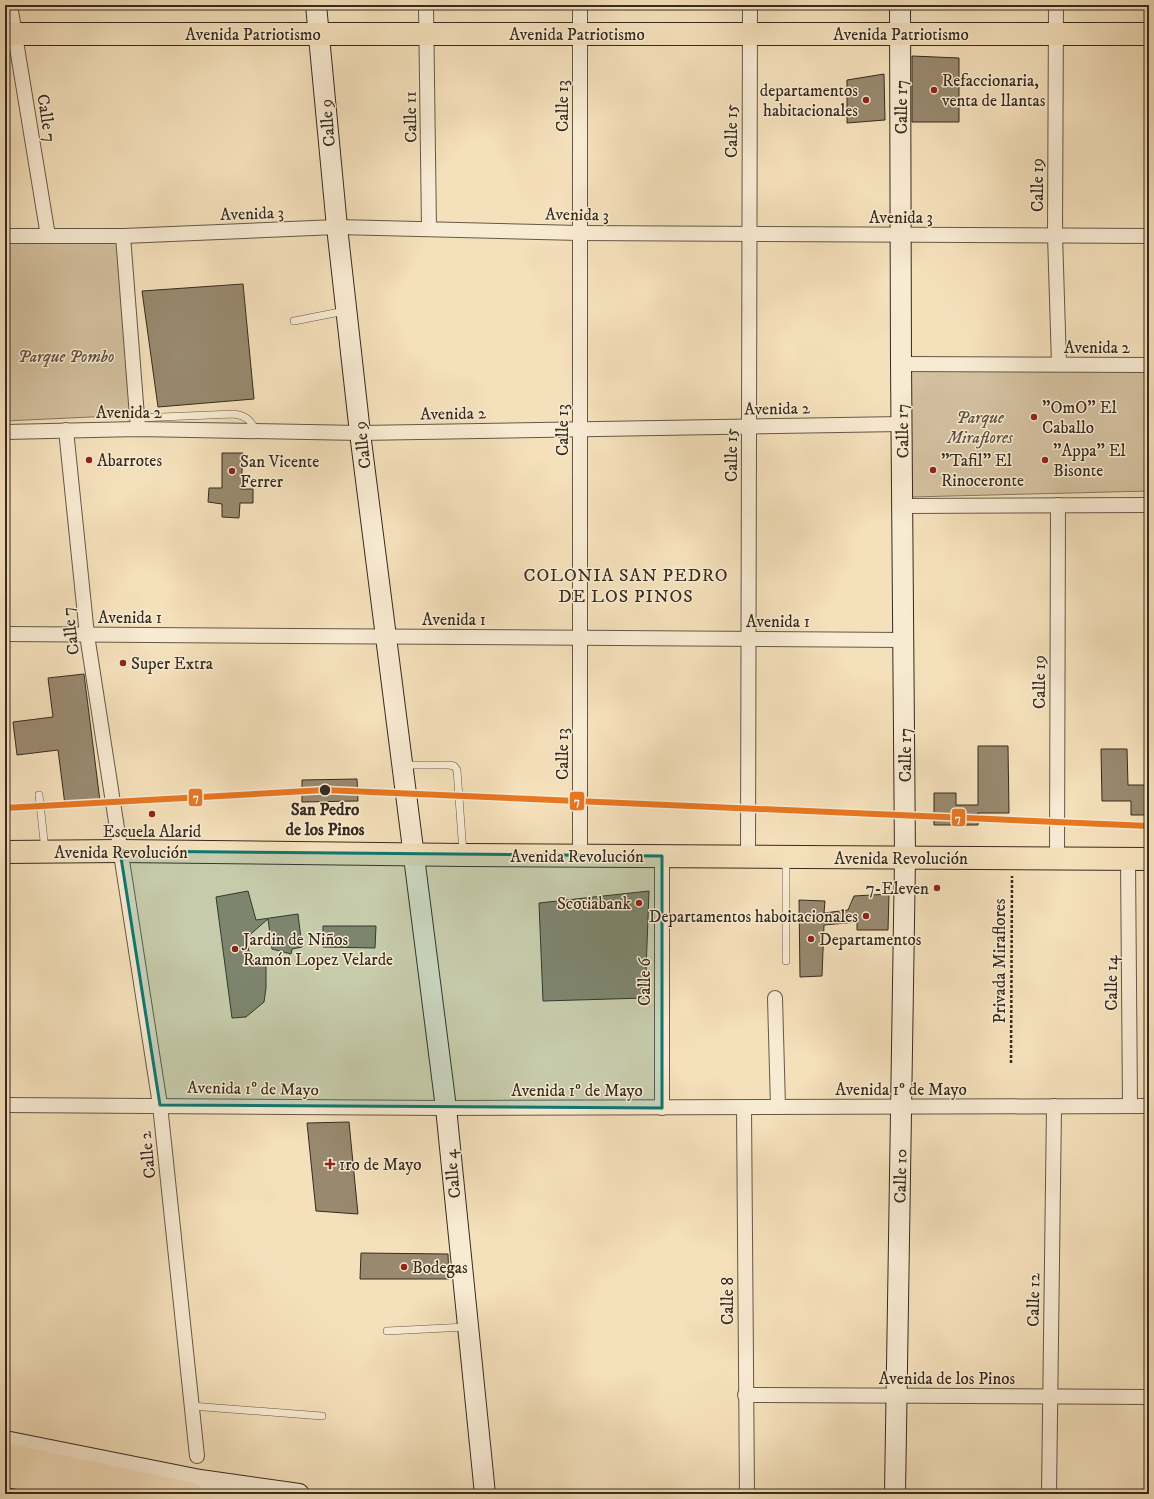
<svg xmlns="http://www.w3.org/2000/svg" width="1154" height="1499" font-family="'IM FELL DW Pica',serif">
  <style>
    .green { fill: #d4c1a0; stroke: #86765e }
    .building { fill: #99896f; stroke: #372b1d }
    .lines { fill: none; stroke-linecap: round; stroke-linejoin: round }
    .lane-casing { stroke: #665844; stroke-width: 8 }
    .street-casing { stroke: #665844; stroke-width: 16 }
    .secondary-casing { stroke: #372b1d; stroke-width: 22 }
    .primary-casing { stroke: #372b1d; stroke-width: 24 }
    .highway-casing { stroke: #372b1d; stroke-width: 24 }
    .path { stroke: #372b1d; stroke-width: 2.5; stroke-dasharray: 3 2; stroke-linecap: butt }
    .lane { stroke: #f8ebd3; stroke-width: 7 }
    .street { stroke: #f8ebd3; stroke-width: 14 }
    .secondary { stroke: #f8ebd3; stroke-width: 20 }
    .primary { stroke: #f4e0bb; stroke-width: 22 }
    .highway { stroke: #f4e0bb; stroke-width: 22 }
    .metro-1-casing { stroke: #f8ebd3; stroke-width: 9 }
    .metro-1 { stroke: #e87722; stroke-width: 6 }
    .marked { fill: #0f766e; fill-opacity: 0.2; stroke: #0f766e; stroke-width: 3; stroke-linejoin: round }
    .poi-dot { fill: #8f2418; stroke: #f8ebd3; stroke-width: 1.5 }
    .stop-dot { fill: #372b1d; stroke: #f8ebd3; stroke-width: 1.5 }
    .labels { text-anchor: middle; stroke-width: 3; stroke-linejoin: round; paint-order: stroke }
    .street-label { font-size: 17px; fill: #372b1d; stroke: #f8ebd3 }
    .poi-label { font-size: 17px; fill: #372b1d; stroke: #f8ebd3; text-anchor: start }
    .park-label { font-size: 17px; font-style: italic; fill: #5e503e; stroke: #f8ebd3 }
    .stop-label { font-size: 17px; font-weight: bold; fill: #372b1d; stroke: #f8ebd3 }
    .neighbourhood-label { font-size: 18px; letter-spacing: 1px; fill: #372b1d; stroke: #f8ebd3 }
    .line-badge { stroke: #f8ebd3; stroke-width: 1.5 }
    .badge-label { font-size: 11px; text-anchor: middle; font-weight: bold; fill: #fff }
  </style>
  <rect width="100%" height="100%" fill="#f4e0bb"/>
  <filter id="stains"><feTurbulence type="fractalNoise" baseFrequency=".005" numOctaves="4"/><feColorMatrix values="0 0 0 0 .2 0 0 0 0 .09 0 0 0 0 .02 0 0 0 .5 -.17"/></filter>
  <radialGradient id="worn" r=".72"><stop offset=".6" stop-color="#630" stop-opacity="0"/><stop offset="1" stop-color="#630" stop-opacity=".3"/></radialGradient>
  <!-- green -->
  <g class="green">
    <polygon points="117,240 133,415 5,421 5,241"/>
    <polygon points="910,359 1149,359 1149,491 911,497"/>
  </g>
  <!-- building -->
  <g class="building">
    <polygon points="912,56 959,58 959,122 912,122"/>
    <polygon points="884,74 885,120 847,123 847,80"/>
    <polygon points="243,284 254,399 158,407 142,291"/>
    <polygon points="222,453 243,453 241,489 253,489 253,503 240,503 239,518 222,517 222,504 208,502 209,488 222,488"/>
    <polygon points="84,674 100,801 65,805 58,750 17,755 13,722 53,717 48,678"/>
    <polygon points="978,746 1008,746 1009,813 978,813 978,825 934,825 934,793 956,793 956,805 978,805"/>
    <polygon points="1101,749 1127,749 1128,785 1149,785 1149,815 1131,815 1131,801 1102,801"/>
    <polygon points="357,779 358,801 302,802 302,780"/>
    <polygon points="248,891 256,920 298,914 302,947 292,949 291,954 272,949 268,919 246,938 251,960 266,959 266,988 264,1002 246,1017 232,1018 216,897"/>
    <polygon points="649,891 645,998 543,1001 539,903"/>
    <polygon points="889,894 888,930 857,930 857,922 824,925 822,976 800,977 799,900 825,901 824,913 848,910 854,896"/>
    <polygon points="323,926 376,926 375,948 323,947"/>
    <polygon points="349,1122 358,1214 316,1211 307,1123"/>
    <polygon points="361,1253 448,1254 449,1279 360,1279"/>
  </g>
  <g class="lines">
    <!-- lane casing -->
    <g class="lane-casing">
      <g id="lane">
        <polyline points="294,321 345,311"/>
        <path d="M137,418l97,-4c13,2 16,6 22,17"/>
        <polyline points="403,765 449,765 454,766 457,770 463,853"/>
        <polyline points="39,795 45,850"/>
        <polyline points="786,961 786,859"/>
        <polyline points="387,1331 466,1327"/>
        <polyline points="191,1406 322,1416"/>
      </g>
    </g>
    <!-- street casing -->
    <g class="street-casing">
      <g id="street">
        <polyline points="10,5 48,236"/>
        <polyline points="426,5 429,229"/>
        <polyline points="1056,5 1055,235 1059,364"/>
        <polyline points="5,236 123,236 337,227 580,233 1149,236"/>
        <polyline points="123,236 138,429"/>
        <polyline points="901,364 1149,365"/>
        <polyline points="66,430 87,635 160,1105 197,1456"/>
        <polyline points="5,432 138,429 360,433 902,424"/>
        <polyline points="902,506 1149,505"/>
        <polyline points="5,634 904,640"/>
        <polyline points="580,856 580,5"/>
        <polyline points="748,857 750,5"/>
        <polyline points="1057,858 1058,505"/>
        <polyline points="1128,859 1130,1106"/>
        <polyline points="775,998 778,1107"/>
        <polyline points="5,1105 446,1108 1149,1106"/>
        <polyline points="744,1107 747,1494"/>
        <polyline points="662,1108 662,856"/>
        <polyline points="745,1395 1149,1397"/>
        <polyline points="1049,1494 1054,1106"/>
      </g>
    </g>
    <!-- secondary casing -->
    <g class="secondary-casing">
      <g id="secondary">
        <polyline points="316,5 337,227 360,433 446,1108 485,1494"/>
        <polyline points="5,1441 200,1480 299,1494"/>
        <polyline points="895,1494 905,858 901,364 900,5"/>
      </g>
    </g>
    <!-- primary casing -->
    <g class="primary-casing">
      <g id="primary">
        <polyline points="5,34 1149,34"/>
        <polyline points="5,852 120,851 463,855 1149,859"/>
      </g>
    </g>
    <!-- highway casing -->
    <g class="highway-casing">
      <g id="highway">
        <polyline points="5,1454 192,1494"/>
        <polyline points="5,1476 62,1484 106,1494"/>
      </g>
    </g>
    <!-- path -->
    <polyline class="path" points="1011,1063 1012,876"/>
    <!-- lane -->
    <use href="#lane" class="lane"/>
    <!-- street -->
    <use href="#street" class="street"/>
    <!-- secondary -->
    <use href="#secondary" class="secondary"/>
    <!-- primary -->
    <use href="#primary" class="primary"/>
    <!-- highway -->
    <use href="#highway" class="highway"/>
    <!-- metro-1 casing -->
    <g class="metro-1-casing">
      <polyline id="metro-1" points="5,808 325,790 1149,826"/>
    </g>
    <!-- metro-1 -->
    <use href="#metro-1" class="metro-1"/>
  </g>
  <!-- marked area -->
  <path class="marked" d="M120,851l542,5v252l-502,-3z"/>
  <!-- markers -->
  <g class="poi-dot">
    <circle cx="934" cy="90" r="4"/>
    <circle cx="866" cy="100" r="4"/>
    <circle cx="1034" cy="417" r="4"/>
    <circle cx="89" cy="460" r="4"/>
    <circle cx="1045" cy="460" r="4"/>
    <circle cx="933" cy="470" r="4"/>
    <circle cx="232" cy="471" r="4"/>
    <circle cx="123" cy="663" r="4"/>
    <circle cx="152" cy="814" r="4"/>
    <circle cx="937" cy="888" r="4"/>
    <circle cx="639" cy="903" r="4"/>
    <circle cx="866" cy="916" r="4"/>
    <circle cx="811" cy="939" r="4"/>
    <circle cx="235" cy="949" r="4"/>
    <path d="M328 1158h4v4h4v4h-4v4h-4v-4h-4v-4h4z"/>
    <circle cx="404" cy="1267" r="4"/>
  </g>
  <circle class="stop-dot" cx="325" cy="790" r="6"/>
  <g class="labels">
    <!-- street labels -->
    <g class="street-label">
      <text x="253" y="40">Avenida Patriotismo</text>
      <text x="577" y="40">Avenida Patriotismo</text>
      <text x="901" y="40">Avenida Patriotismo</text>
      <text transform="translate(562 106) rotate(-90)" y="6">Calle 13</text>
      <text transform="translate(901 107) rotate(-90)" y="6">Calle 17</text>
      <text transform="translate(410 117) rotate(-91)" y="6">Calle 11</text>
      <text transform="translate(47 118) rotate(81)" y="6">Calle 7</text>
      <text transform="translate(327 123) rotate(-95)" y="6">Calle 9</text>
      <text transform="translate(731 131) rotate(-90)" y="6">Calle 15</text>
      <text transform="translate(1037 185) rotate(-90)" y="6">Calle 19</text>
      <text transform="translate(252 213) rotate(-2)" y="6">Avenida 3</text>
      <text transform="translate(577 214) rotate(1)" y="6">Avenida 3</text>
      <text x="901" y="223">Avenida 3</text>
      <text x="1097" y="353">Avenida 2</text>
      <text transform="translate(777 408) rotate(-1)" y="6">Avenida 2</text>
      <text x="129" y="418">Avenida 2</text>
      <text transform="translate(453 413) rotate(-1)" y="6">Avenida 2</text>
      <text transform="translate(562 430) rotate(-90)" y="6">Calle 13</text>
      <text transform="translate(902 431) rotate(-91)" y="6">Calle 17</text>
      <text transform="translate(362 445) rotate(-97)" y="6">Calle 9</text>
      <text transform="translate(731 455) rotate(-90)" y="6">Calle 15</text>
      <text x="130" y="623">Avenida 1</text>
      <text x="454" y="625">Avenida 1</text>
      <text x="778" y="627">Avenida 1</text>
      <text transform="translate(70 631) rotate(-97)" y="6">Calle 7</text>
      <text transform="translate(1039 682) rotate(-90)" y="6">Calle 19</text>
      <text transform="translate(562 754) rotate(-90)" y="6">Calle 13</text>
      <text transform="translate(905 755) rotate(-90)" y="6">Calle 17</text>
      <text x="121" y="858">Avenida Revolución</text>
      <text x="577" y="862">Avenida Revolución</text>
      <text x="901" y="864">Avenida Revolución</text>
      <text transform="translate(999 961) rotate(-90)" y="6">Privada Miraflores</text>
      <text transform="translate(644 982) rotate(-90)" y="6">Calle 6</text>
      <text transform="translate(1111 983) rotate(-90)" y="6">Calle 14</text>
      <text transform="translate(253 1088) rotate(1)" y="6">Avenida 1º de Mayo</text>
      <text x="901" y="1095">Avenida 1º de Mayo</text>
      <text x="577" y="1096">Avenida 1º de Mayo</text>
      <text transform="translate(147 1155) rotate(-96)" y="6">Calle 2</text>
      <text transform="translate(452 1174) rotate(-96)" y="6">Calle 4</text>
      <text transform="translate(900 1176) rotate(-89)" y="6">Calle 10</text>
      <text transform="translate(1033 1300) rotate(-89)" y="6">Calle 12</text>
      <text transform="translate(727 1301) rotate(-90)" y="6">Calle 8</text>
      <text x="947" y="1384">Avenida de los Pinos</text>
    </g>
    <!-- poi labels -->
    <g class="poi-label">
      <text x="942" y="86">Refaccionaria,<tspan x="942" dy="20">venta de llantas</tspan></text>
      <text x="858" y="96" text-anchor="end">departamentos<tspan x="858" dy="20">habitacionales</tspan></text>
      <text x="1042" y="413">"OmO" El<tspan x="1042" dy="20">Caballo</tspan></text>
      <text x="1053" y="456">"Appa" El<tspan x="1053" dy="20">Bisonte</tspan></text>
      <text x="97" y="466">Abarrotes</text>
      <text x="941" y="466">"Tafil" El<tspan x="941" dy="20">Rinoceronte</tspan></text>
      <text x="240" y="467">San Vicente<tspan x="240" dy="20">Ferrer</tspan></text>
      <text x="131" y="669">Super Extra</text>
      <text x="152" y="837" text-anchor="middle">Escuela Alarid</text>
      <text x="929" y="894" text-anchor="end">7-Eleven</text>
      <text x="631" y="909" text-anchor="end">Scotiabank</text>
      <text x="858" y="922" text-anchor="end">Departamentos haboitacionales</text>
      <text x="243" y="945">Jardin de Niños<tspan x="243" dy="20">Ramón Lopez Velarde</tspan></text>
      <text x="819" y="945">Departamentos</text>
      <text x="339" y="1170">1ro de Mayo</text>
      <text x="412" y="1273">Bodegas</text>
    </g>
    <!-- park labels -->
    <g class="park-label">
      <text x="66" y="362">Parque Pombo</text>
      <text x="980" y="423">Parque<tspan x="980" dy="20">Miraflores</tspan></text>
    </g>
    <!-- stop labels -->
    <g class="stop-label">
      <text x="325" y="815">San Pedro<tspan x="325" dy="20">de los Pinos</tspan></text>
    </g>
    <!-- neighbourhood labels -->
    <g class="neighbourhood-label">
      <text x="626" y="581">COLONIA SAN PEDRO<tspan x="626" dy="21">DE LOS PINOS</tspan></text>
    </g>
  </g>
  <g class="line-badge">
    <rect x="188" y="788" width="15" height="19" rx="4" fill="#e87722"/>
    <rect x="569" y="791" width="16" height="20" rx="4" fill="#e87722"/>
    <rect x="951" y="808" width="15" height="19" rx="4" fill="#e87722"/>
  </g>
  <g class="badge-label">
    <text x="196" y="801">7</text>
    <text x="577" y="805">7</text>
    <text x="958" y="822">7</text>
  </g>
  <!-- margin -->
  <rect width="1154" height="1499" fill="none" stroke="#f4e0bb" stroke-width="20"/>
  <rect x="6" y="6" width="1142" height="1487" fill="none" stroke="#372b1d" stroke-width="2"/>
  <rect x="10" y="10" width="1134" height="1479" fill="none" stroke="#372b1d"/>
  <rect width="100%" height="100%" filter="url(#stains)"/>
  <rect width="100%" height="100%" fill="url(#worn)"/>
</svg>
